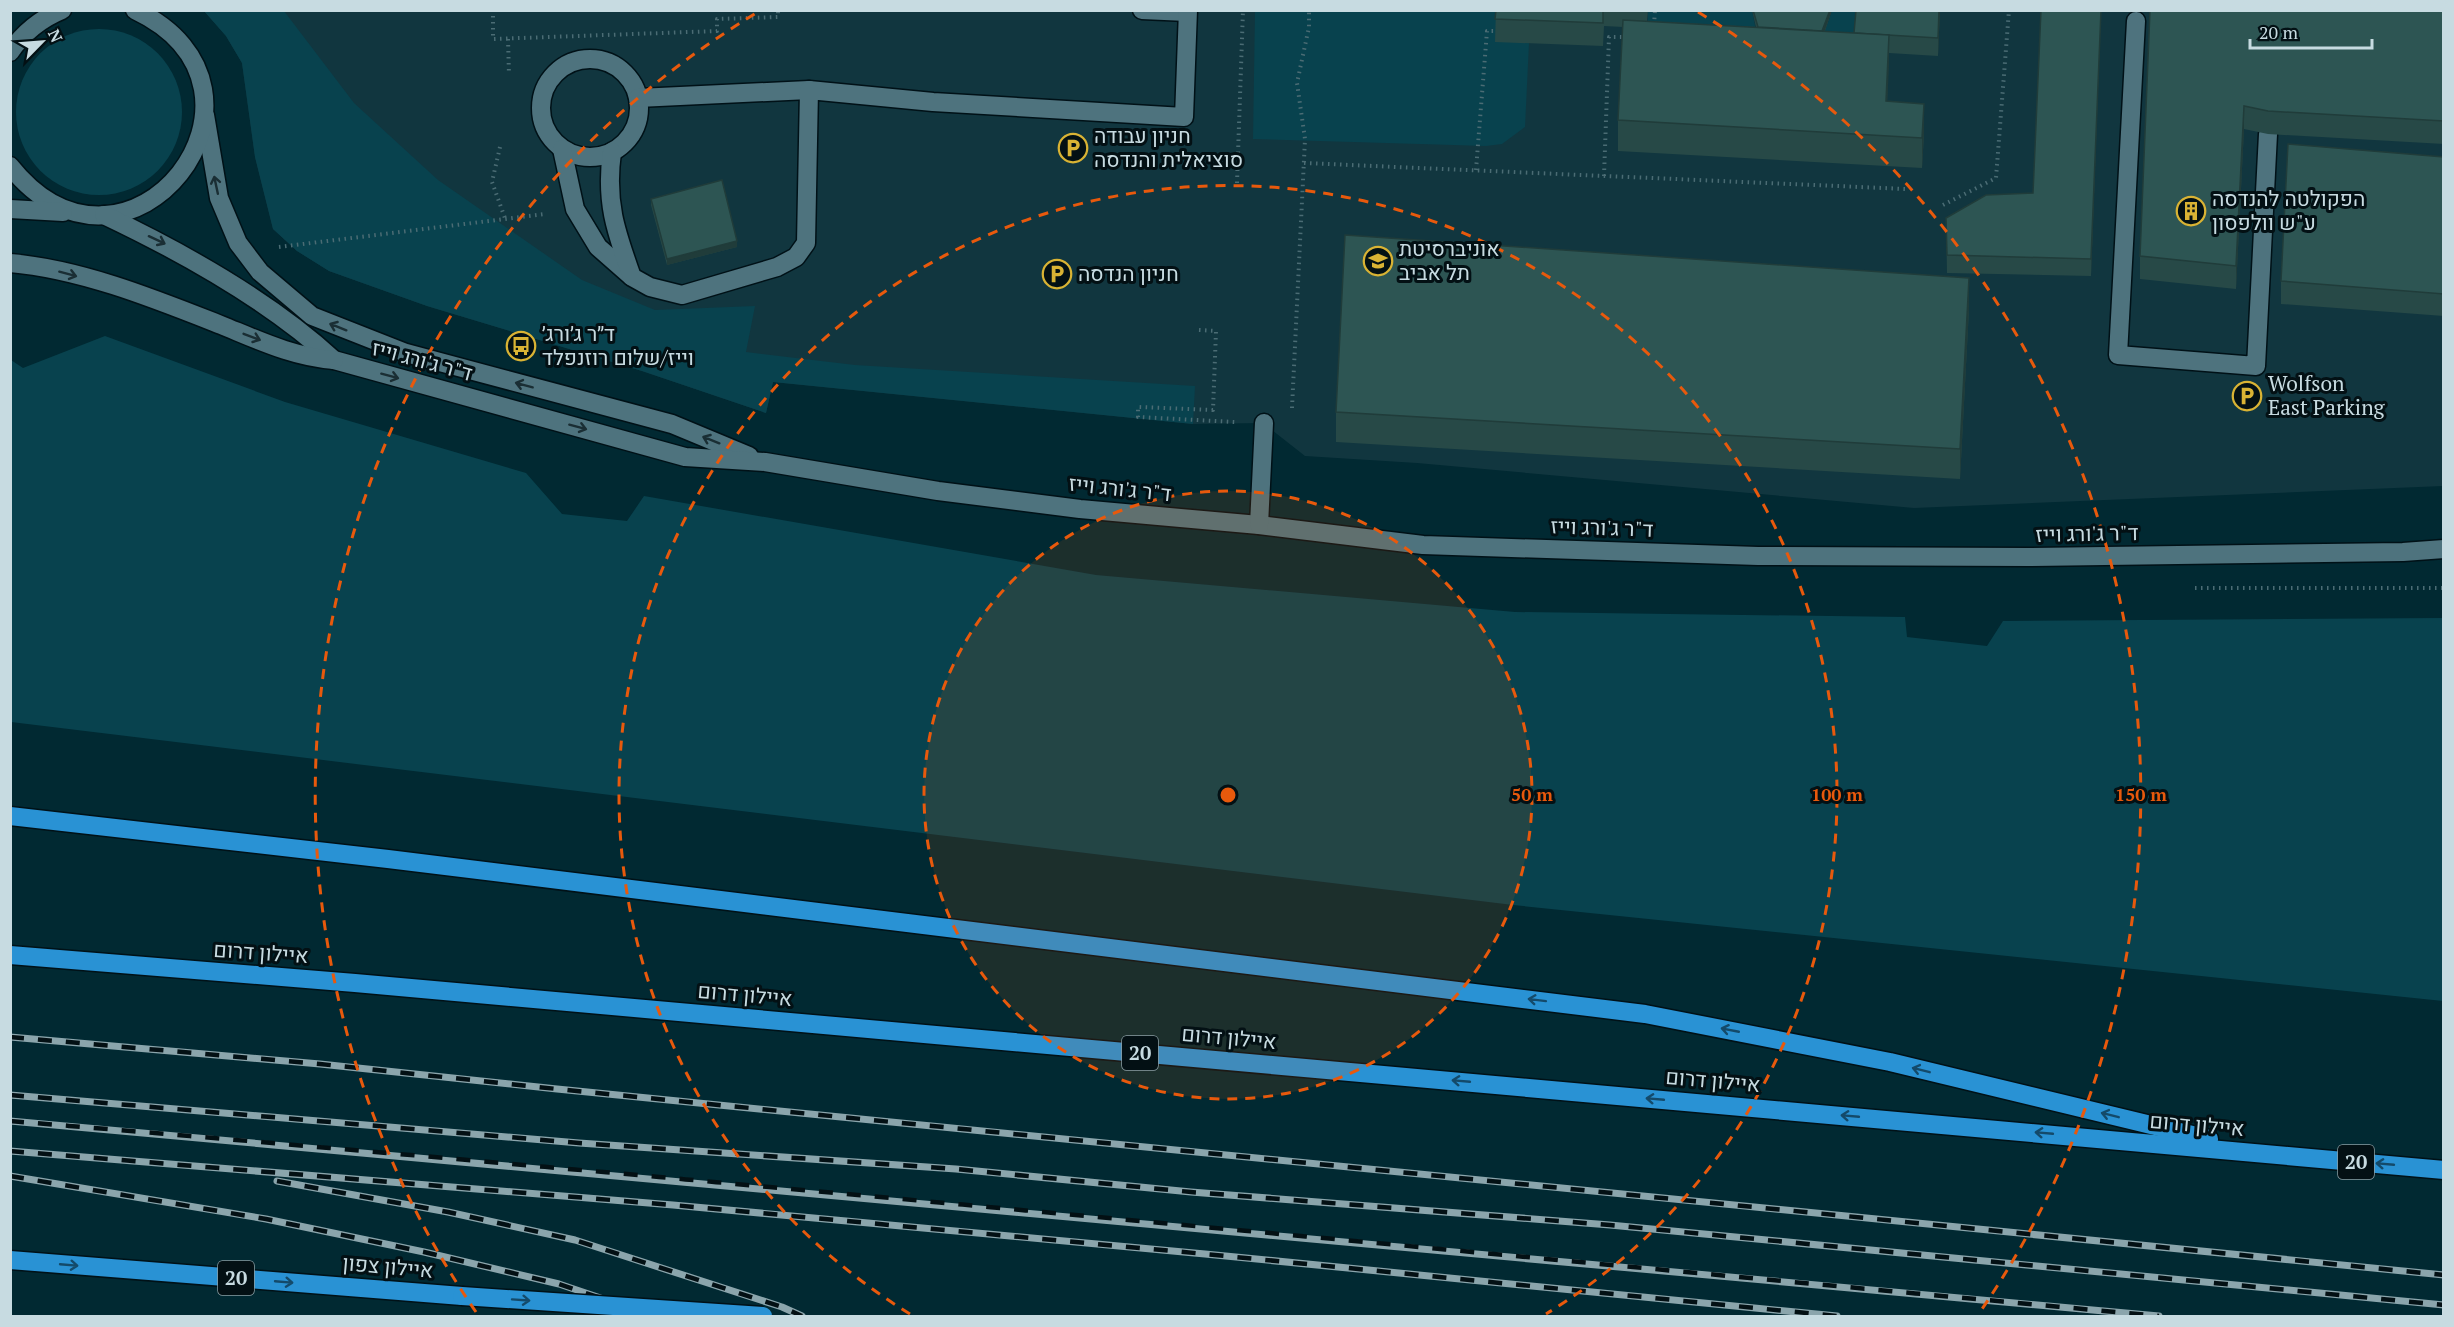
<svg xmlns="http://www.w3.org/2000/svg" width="2454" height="1327" font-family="'PT Serif',Heebo,serif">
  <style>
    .built { fill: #11363f }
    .green { fill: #08424e }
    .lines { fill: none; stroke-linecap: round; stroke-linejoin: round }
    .minor-casing { stroke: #001117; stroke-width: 21 }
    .highway-casing { stroke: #001117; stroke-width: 21 }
    .path { stroke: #4b6c74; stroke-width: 4; stroke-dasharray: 1.5 4.5; stroke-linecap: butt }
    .minor { stroke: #4e737e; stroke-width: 18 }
    .highway { stroke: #2992d4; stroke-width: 18 }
    .rail-casing { stroke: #8ba5ac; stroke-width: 7 }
    .rail { stroke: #031014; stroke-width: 4.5; stroke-dasharray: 14; stroke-linecap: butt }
    .highway-bridge-casing { stroke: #001117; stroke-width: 21; stroke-linecap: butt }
    .highway-bridge { stroke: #2992d4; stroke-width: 18 }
    .wall { fill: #274947 }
    .shaded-wall { fill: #203c3a }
    .building { fill: #2d5553; stroke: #203c3a; stroke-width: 1.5 }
    .oneway { stroke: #1a2e34 }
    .oneway2 { stroke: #144a6a }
    .ring { fill: none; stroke: #e8590c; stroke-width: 3; stroke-dasharray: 10 8 }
    .labels { text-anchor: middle; stroke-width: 6; stroke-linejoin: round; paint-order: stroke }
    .shield { fill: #031014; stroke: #8c9ea4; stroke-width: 1.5 }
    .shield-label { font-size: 20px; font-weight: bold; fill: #c7dbe1 }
    .poi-label { font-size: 21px; fill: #c7dbe1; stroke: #031014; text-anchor: start }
    .street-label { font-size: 21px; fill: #c7dbe1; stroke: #031014 }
    .centre { fill: #e8590c; stroke: #031014; stroke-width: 3 }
    .ring-label { font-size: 18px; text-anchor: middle; font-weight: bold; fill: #e8590c; stroke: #031014; stroke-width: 6; stroke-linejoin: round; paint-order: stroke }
  </style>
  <rect width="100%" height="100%" fill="#012932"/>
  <!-- built -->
  <polygon class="built" points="204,11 2443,11 2443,486 1914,508 1417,463 1305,456 1263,423 1193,424 773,382 766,413 642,371 427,306 329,271 297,251 273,229 255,157 242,63 226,36"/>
  <!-- green -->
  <g class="green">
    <polygon points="204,11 284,11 354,103 438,180 582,280 655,310 755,306 746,352 855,365 1195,386 1193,424 773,382 766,413 642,371 427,306 329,271 297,251 273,229 255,157 242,63 226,36"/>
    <polygon points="1255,11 1496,11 1529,43 1525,127 1502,144 1486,146 1253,139"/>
    <polygon points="1648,11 1752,11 1756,31 1647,51"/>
    <polygon points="1832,11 1857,11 1854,51 1814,61"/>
    <circle cx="99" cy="112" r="83"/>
    <polygon points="105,336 285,402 526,473 562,514 627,521 644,496 1096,575 1515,612 1905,617 1907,637 1987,646 2003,621 2443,618 2443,1001 1513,905 11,722 11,360 23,368"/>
  </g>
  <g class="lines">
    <!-- minor casing -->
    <g class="minor-casing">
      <g id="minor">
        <polyline points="1142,10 1187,12"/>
        <polyline points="2136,21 2118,355 2256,366 2268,134"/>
        <path d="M10,52c14,-20 30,-33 52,-42"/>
        <circle cx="590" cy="108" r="49"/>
        <polyline points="638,98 809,90"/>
        <polyline points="205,115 219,198 238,243 260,272 312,316 406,353 672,424 749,456"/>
        <polyline points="562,149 575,209 598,247 631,276"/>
        <path d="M612,152c-7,50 4,80 20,125l18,10 32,8 95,-28 19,-10 10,-14 3,-153 124,12 251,15 4,-107"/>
        <path d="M10,166c118,148 293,-76 125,-156"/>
        <polyline points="10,209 63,212"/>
        <path d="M104,215c80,38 165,85 230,145l351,97 80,5 173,29 142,18 179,16 164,20 335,11 269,1 376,-5 41,-3"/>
        <path d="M10,263c71,6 145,36 211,62 37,15 72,32 113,35"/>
        <polyline points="1259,525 1264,423"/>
      </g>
    </g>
    <!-- highway casing -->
    <g class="highway-casing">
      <g id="highway">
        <polyline points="10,816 388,859 1645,1014 1890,1062 2209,1139"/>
        <polyline points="10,955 355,983 2444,1170"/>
        <polyline points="10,1260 462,1296"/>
      </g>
    </g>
    <!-- path -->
    <g class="path">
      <polyline points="493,10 493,39 717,31 717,19 778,17 778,10"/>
      <polyline points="1654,25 1655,10"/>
      <polyline points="508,39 509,75"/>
      <polyline points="500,147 492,182 506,221"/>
      <polyline points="1304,163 1906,189"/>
      <polyline points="1476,170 1487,31 1496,31"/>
      <polyline points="1604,176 1609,37 1627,37"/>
      <polyline points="1237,183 1243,10"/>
      <polyline points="1943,205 1996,178 2009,10"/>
      <polyline points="279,247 545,214"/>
      <polyline points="1199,330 1216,331 1213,410 1138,407 1138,417 1235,422"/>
      <polyline points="1292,408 1305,139 1297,83 1309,27 1309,10"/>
      <polyline points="2195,588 2444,588"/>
    </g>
    <!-- minor -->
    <use href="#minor" class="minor"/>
    <!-- highway -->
    <use href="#highway" class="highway"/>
    <!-- rail casing -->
    <g class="rail-casing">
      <g id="rail">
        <polyline points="10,1037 320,1064 557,1089 2444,1275"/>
        <polyline points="10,1095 579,1143 956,1169 1191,1192 1610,1225 2444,1305"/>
        <path d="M10,1121c717,59 1433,129 2149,195"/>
        <polyline points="10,1151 673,1205 1205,1254 1837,1316"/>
        <polyline points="10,1176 266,1219 424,1252 559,1284 654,1316"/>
        <polyline points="277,1181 448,1212 575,1240 782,1307 802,1316"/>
      </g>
    </g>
    <!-- rail -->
    <use href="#rail" class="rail"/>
    <!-- highway-bridge casing -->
    <g class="highway-bridge-casing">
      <polyline id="highway-bridge" points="462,1296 763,1316"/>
    </g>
    <!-- highway-bridge -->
    <use href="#highway-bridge" class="highway-bridge"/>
  </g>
  <!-- wall -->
  <g class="wall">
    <polygon points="1496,10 1648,10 1647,21 1756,27 1752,10 1832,10 1825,31 1854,33 1856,10 1940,10 1938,56 1889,53 1887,101 1924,134 1922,168 1618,151 1618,120 1623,27 1604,26 1603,46 1495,42"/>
    <polygon points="2101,10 2091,276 1947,273 1946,218 2033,193"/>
    <polygon points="2150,10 2444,10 2444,144 2268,134 2244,129 2236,289 2140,279 2140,256"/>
    <polygon points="2444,157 2444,316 2281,304 2281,281"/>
    <polygon points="651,199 737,247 667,265 651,205"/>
    <polygon points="1969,309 1960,479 1336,442 1336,412"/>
  </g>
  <!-- shaded-wall -->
  <g class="shaded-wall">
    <polygon points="1830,10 1832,10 1814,61 1814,55"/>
    <polygon points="1939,10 1940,10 1938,56 1938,38"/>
    <polygon points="2101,10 2091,276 2091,259"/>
    <polygon points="1889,35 1889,65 1886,132 1886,101"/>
    <polygon points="1924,104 1924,134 1922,168 1922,138"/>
    <polygon points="2244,106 2244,129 2236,289 2236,266"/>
    <polygon points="737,241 737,247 667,265 667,259"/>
    <polygon points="1969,278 1969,309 1960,479 1960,449"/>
  </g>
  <!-- building -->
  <g class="building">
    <polygon points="1496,10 1603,10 1603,23 1495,19"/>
    <polygon points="1753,10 1830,10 1822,31 1758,27"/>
    <polygon points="1856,10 1939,10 1938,38 1854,33"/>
    <polygon points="2041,10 2101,10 2091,259 1947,255 1946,218 1986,195 2033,193"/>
    <polygon points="2150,10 2444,10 2444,121 2268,111 2244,106 2236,266 2140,256"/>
    <polygon points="1623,20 1889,35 1886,101 1924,104 1922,138 1618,120"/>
    <polygon points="2288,144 2444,157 2444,294 2281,281"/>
    <polygon points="722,180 737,241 667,259 651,199"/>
    <polygon points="1345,235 1969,278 1960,449 1336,412"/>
  </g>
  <!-- one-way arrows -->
  <defs><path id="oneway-shaft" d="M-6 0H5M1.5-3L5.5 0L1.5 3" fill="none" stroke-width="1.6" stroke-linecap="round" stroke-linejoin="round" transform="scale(1.5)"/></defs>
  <g class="oneway">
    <use href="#oneway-shaft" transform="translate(216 185) rotate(-102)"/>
    <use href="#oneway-shaft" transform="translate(157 240) rotate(25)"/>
    <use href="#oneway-shaft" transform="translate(68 274) rotate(15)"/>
    <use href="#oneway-shaft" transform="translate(338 327) rotate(-158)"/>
    <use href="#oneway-shaft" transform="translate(252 337) rotate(21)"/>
    <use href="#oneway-shaft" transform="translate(390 376) rotate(15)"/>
    <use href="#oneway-shaft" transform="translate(524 385) rotate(-165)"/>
    <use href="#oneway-shaft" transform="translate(578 427) rotate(15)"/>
    <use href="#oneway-shaft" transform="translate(711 440) rotate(-158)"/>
  </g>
  <g class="oneway2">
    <use href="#oneway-shaft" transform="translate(1537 1000) rotate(-173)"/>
    <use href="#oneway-shaft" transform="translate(1730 1030) rotate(-169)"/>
    <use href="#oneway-shaft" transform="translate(1921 1070) rotate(-166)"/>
    <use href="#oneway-shaft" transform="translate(1461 1081) rotate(-175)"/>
    <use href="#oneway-shaft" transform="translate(1655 1099) rotate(-175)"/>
    <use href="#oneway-shaft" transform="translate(2110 1115) rotate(-166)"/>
    <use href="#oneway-shaft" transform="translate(1850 1116) rotate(-175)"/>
    <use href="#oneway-shaft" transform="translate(2044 1133) rotate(-175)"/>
    <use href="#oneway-shaft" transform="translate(2385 1164) rotate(-175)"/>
    <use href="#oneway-shaft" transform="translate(69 1265) rotate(5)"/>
    <use href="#oneway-shaft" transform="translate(284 1282) rotate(5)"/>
    <use href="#oneway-shaft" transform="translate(521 1300) rotate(4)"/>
  </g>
  <!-- distance rings -->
  <circle cx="1228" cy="795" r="304" fill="#e8590c" fill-opacity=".12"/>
  <g class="ring">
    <circle cx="1228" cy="795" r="304"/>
    <path d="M910 1314A609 609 0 1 1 1546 1314"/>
    <path d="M476 1312A913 913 0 0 1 758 12M1698 12A913 913 0 0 1 1980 1312"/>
  </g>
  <!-- icons -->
  <defs>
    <g id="parking-ring" transform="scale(1.5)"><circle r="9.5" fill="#031014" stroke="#d9b334" stroke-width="1.5"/><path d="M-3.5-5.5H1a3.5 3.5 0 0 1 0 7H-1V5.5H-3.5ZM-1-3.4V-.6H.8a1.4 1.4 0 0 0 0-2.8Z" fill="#d9b334"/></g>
    <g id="building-ring" transform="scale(1.5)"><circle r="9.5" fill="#031014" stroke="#d9b334" stroke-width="1.5"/><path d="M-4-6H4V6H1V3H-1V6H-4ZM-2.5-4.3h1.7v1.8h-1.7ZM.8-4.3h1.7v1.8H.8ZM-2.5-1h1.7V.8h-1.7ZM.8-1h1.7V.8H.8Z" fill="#d9b334"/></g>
    <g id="university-ring" transform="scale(1.5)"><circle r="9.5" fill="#031014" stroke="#d9b334" stroke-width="1.5"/><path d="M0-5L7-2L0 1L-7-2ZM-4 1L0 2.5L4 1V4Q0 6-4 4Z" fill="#d9b334"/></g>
    <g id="bus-ring" transform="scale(1.5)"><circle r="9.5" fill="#031014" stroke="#d9b334" stroke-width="1.5"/><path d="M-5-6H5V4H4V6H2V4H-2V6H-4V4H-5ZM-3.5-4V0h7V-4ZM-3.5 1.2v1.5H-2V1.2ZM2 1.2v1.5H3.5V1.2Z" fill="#d9b334"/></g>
  </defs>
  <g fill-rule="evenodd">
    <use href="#parking-ring" x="1073" y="148"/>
    <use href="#building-ring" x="2191" y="211"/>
    <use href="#university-ring" x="1378" y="261"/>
    <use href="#parking-ring" x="1057" y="274"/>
    <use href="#bus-ring" x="521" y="346"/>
    <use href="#parking-ring" x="2247" y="396"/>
  </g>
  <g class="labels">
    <!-- shield labels -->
    <g class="shield">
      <rect x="1122" y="1036" width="36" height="34" rx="4.5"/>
      <rect x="2338" y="1145" width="36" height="34" rx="4.5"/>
      <rect x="218" y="1261" width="36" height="34" rx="4.5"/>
    </g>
    <g class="shield-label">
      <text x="1140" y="1060">20</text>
      <text x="2356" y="1169">20</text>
      <text x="236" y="1285">20</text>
    </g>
    <!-- poi labels -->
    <g class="poi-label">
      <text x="1094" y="143">חניון עבודה<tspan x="1094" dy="24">סוציאלית והנדסה</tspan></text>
      <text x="2212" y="206">הפקולטה להנדסה<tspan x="2212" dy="24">ע"ש וולפסון</tspan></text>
      <text x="1399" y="256">אוניברסיטת<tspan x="1399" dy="24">תל אביב</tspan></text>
      <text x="1078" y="281">חניון הנדסה</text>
      <text x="542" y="341">ד״ר ג׳ורג׳<tspan x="542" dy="24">וייז/שלום רוזנפלד</tspan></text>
      <text x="2268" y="391">Wolfson<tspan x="2268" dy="24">East Parking</tspan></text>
    </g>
    <!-- street labels -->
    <g class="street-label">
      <text transform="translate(422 361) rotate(15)" y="7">ד"ר ג'ורג וייז</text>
      <text transform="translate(1120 489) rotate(6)" y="7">ד"ר ג'ורג וייז</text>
      <text transform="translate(1602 528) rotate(2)" y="7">ד"ר ג'ורג וייז</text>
      <text transform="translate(2087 534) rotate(-1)" y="7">ד"ר ג'ורג וייז</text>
      <text transform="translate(261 953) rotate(4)" y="7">איילון דרום</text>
      <text transform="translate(745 995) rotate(5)" y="7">איילון דרום</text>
      <text transform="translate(1229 1038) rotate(5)" y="7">איילון דרום</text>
      <text transform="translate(1713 1081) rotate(5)" y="7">איילון דרום</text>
      <text transform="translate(2197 1125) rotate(5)" y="7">איילון דרום</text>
      <text transform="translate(388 1267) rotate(5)" y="7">איילון צפון</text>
    </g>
  </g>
  <circle cx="1228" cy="795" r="9" class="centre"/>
  <g class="ring-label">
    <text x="1532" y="801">50 m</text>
    <text x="1837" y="801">100 m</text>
    <text x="2141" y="801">150 m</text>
  </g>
  <!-- border -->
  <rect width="2454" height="1327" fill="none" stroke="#c7dbe1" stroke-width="24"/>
  <!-- north arrow -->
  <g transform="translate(42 42) rotate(65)" stroke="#031014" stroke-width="4.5" paint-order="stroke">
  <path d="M0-4.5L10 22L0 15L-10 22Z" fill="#c7dbe1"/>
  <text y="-9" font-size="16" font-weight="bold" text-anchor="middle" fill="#c7dbe1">N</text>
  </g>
  <!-- scale -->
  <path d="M2250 39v9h122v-9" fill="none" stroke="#c7dbe1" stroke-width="3"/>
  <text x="2259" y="39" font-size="18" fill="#c7dbe1" stroke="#031014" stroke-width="4.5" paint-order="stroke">20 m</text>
</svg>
